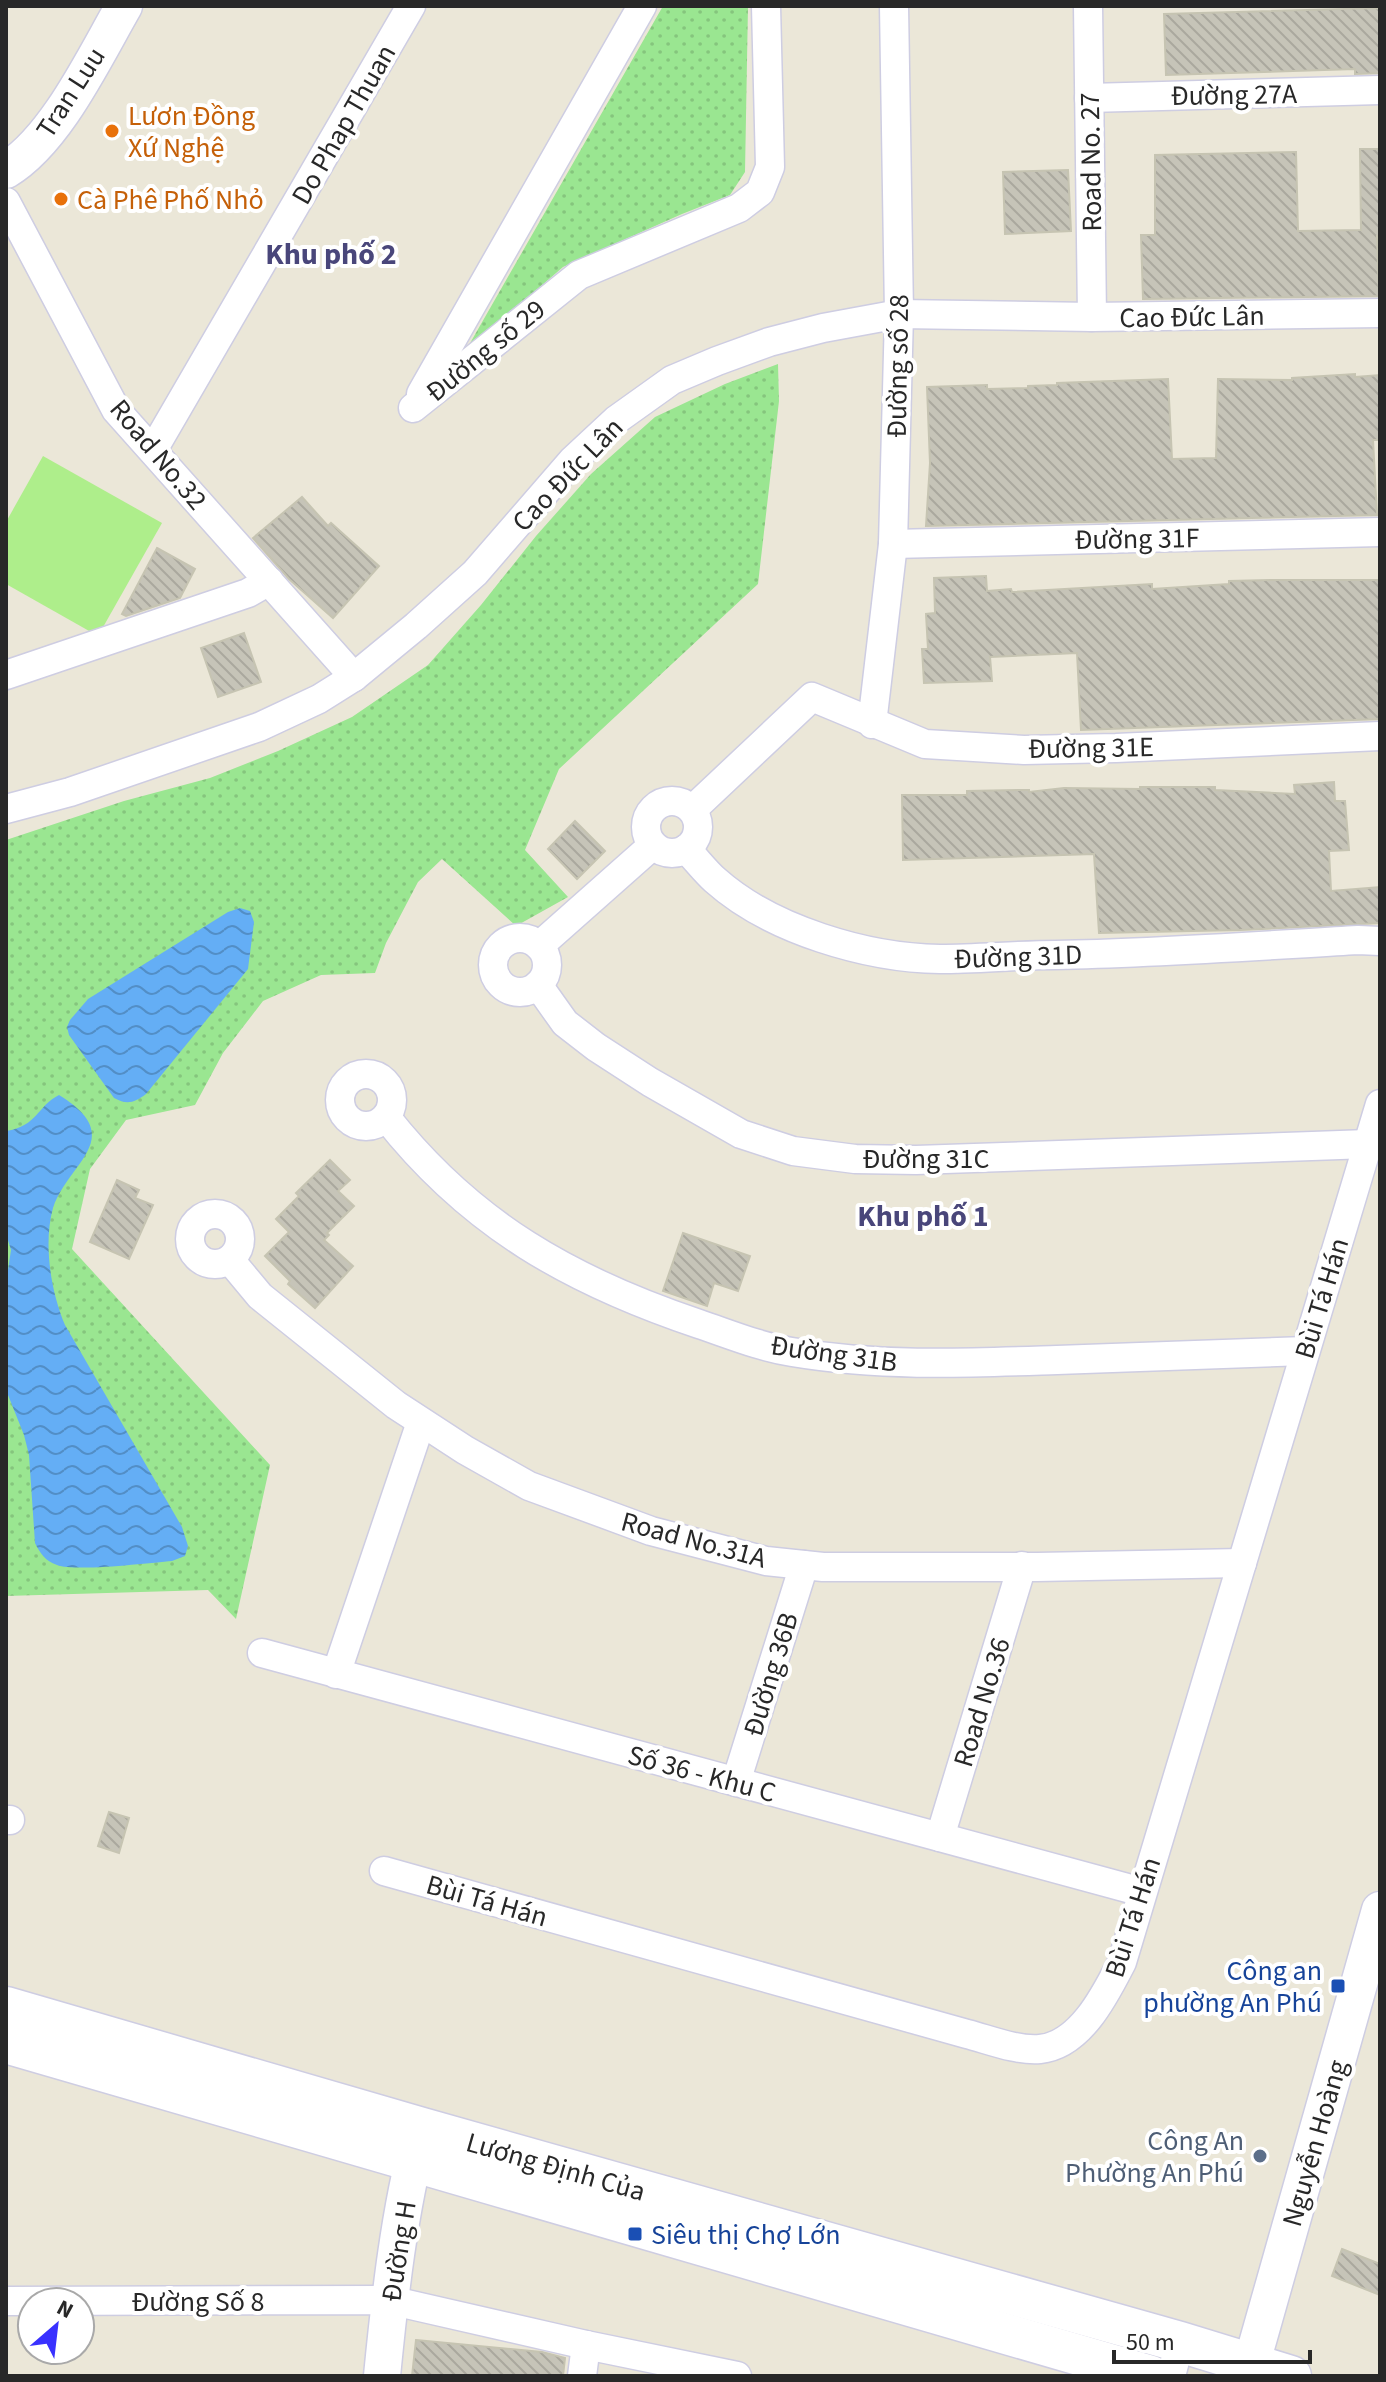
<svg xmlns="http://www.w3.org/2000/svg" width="1386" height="2382" font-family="'Source Sans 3',sans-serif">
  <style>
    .grass { fill: url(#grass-dots) }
    .pitch { fill: #aeee8b }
    .water { fill: url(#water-waves) }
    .building { fill: url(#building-back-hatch); stroke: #c6c4b2; stroke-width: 2 }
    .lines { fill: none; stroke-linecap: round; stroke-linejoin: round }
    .minor-casing { stroke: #cecde2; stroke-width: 31 }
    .tertiary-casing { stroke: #cecde2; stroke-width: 39 }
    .secondary-casing { stroke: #cecde2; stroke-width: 43 }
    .minor { stroke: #fff; stroke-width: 28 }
    .tertiary { stroke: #fff; stroke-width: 36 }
    .secondary { stroke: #fff; stroke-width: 40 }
    .food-dot { fill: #e8710a; stroke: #fff; stroke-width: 3 }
    .transit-dot { fill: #1a4fb4; stroke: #fff; stroke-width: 3 }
    .service-dot { fill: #5c6f8a; stroke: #fff; stroke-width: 3 }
    .labels { text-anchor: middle; stroke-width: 8; stroke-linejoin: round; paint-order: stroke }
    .street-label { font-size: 28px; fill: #282828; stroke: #fff }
    .food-label { font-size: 28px; fill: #c56008; stroke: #fff; text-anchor: start }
    .transit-label { font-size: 28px; fill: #164399; stroke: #fff; text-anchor: end }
    .service-label { font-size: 28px; fill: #4e5e75; stroke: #fff; text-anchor: end }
    .neighbourhood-label { font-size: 30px; font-weight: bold; fill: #49467a; stroke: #fff }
  </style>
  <defs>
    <pattern id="grass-dots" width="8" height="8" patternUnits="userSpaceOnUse" patternTransform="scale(2)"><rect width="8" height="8" fill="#9ae691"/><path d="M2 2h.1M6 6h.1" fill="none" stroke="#85c57d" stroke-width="1.8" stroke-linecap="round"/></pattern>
    <pattern id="water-waves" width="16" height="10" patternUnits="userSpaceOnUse" patternTransform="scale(2)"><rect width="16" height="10" fill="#64aef5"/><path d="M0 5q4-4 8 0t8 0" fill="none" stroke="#528ec6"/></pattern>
    <pattern id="building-back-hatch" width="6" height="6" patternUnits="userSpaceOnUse" patternTransform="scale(2)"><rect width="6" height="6" fill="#c6c4b8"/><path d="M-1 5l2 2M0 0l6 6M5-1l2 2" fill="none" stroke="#aaa89e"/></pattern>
  </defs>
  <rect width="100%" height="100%" fill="#ebe7d8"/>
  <!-- grass -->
  <g class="grass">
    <polygon points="663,6 748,6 745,172 730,195 682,214 563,267 465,352"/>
    <polygon points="778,364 779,401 758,584 559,769 525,850 568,897 516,926 442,859 418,882 386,943 375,973 321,975 263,1001 223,1053 195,1105 126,1120 90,1169 72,1249 270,1465 236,1619 208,1590 6,1596 6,840 124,801 210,778 278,751 352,717 428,665 481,605 536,536 591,474 655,417 725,384"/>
  </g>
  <!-- pitch -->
  <polygon class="pitch" points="43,456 162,523 98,636 6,584 6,522"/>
  <!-- water -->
  <g class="water">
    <path d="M240,908l10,3 4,11 -6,47 -102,125c-12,9 -19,11 -32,4l-45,-63 -2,-8 3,-7 18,-21 140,-87z"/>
    <path d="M59,1095c70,43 9,67 -6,113 -10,36 -2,84 12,117l117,202 6,19 -3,10 -13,5c-24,2 -97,11 -115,4 -12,-4 -17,-12 -22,-22l-6,-88 -5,-20 -18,-45v-107l5,-33 -5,-16v-103c32,-5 31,-25 53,-36z"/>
  </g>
  <!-- building -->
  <g class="building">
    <polygon points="1380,8 1380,73 1355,74 1355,69 1166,75 1164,14"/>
    <polygon points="1360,149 1380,149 1380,236 1377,236 1379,296 1143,299 1141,235 1155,235 1155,155 1296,152 1298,231 1361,230"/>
    <polygon points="1068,170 1071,231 1005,234 1003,172"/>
    <polygon points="1355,374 1355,377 1380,375 1380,440 1373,440 1377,515 926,526 930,463 927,387 987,385 987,389 1028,388 1028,386 1057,385 1057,383 1168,379 1172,459 1216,458 1218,379 1292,380 1292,378"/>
    <polygon points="302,497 328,526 331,523 379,566 333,618 289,579 253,538"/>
    <polygon points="157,548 195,569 180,598 126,616 122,614"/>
    <polygon points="986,576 987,591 1011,589 1012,592 1152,584 1152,589 1229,584 1229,581 1270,580 1380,580 1380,719 1081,730 1077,653 990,657 992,681 924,683 922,649 928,649 926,614 935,613 934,578"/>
    <polygon points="244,633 261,682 218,697 201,648"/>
    <polygon points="1334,782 1335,801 1345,801 1349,850 1329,851 1331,891 1380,887 1380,923 1240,930 1099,933 1094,854 903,860 902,795 967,795 967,791 1019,790 1029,790 1029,792 1064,788 1140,789 1140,787 1215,787 1215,790 1295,794 1294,785"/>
    <polygon points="575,821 605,851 577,879 548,849"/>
    <polygon points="330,1160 350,1180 338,1191 354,1206 327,1233 329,1235 324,1240 353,1266 315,1308 288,1284 290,1281 265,1256 289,1232 276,1219 299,1196 296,1193"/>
    <polygon points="117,1180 139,1190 135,1198 153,1205 129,1259 90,1242"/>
    <polygon points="683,1233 750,1256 738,1291 714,1283 707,1306 663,1291"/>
    <polygon points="109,1812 129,1818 119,1853 98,1846"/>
    <polygon points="1342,2249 1380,2264 1380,2295 1332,2276"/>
    <polygon points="416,2340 542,2352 565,2358 563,2376 412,2376"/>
  </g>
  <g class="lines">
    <!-- minor casing -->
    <g class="minor-casing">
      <g id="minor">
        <polyline points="1088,6 1092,317"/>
        <polyline points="1089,98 1380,90"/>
        <polyline points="6,202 116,410 354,677"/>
        <polyline points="421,394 642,6"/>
        <polyline points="413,408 579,275 739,208 760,192 770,167 766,6"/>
        <polyline points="153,450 411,6"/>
        <polyline points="893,544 1380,532"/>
        <polyline points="6,675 248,593 269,581"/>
        <polyline points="872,724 893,544 899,314 894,6"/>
        <circle cx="672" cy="827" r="26"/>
        <polyline points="6,809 70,792 259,727 319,699 354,677 416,626 475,573 573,460 616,420 672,380 717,361 769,342 823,328 899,314 1092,317 1380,313"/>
        <polyline points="692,810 812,697 925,744 1024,750 1116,748 1380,736"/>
        <path d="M686,849c10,10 19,22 29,31 56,50 152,78 225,79 39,0 77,-4 116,-4 101,-2 201,-9 302,-15l22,1"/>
        <circle cx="520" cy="965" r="27"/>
        <polyline points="539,946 653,845"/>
        <polyline points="538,985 565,1023 596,1047 650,1082 741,1134 793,1151 855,1159 916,1160 1368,1144"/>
        <circle cx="366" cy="1100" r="26"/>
        <path d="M386,1117c85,108 185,164 313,207 30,10 61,23 93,28 90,15 175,11 265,8 83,-3 165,-6 248,-9"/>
        <circle cx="215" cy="1239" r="25"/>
        <polyline points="230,1260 260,1296 396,1405 465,1450 529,1486 651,1531 766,1561 823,1567 1037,1567 1242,1563"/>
        <polyline points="262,1653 1142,1892"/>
        <polyline points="336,1674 421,1422"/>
        <polyline points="736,1782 804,1565"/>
        <polyline points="6,1820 10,1820"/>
        <polyline points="940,1837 1022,1566"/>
        <path d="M384,1871l583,163c23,6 50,17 73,15 41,-4 66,-56 82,-87l258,-858"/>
        <polyline points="6,2301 389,2300 586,2345 737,2376"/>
        <polyline points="582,2376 586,2345"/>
        <polyline points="1171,2376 1180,2342"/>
      </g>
    </g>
    <!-- tertiary casing -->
    <g class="tertiary-casing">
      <g id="tertiary">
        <path d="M6,170c50,-30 89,-114 118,-164"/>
        <path d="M382,2376c8,-81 17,-164 38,-243"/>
        <polyline points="1248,2376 1380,1910"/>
      </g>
    </g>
    <!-- secondary casing -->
    <g class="secondary-casing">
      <g id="secondary">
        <polyline points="6,2007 422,2128 1180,2342 1291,2376"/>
        <polyline points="6,2043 1151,2376"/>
      </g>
    </g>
    <!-- minor -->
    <use href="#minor" class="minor"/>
    <!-- tertiary -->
    <use href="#tertiary" class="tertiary"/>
    <!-- secondary -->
    <use href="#secondary" class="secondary"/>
  </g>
  <!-- markers -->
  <g class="food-dot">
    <circle cx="112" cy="131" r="8"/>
    <circle cx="61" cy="199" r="8"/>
  </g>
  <g class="transit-dot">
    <rect x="1330" y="1978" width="16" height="16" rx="4"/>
    <rect x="627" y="2226" width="16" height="16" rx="4"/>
  </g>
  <circle class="service-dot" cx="1260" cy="2156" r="8"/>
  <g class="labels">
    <!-- street labels -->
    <g class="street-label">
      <text transform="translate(70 92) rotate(-57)" y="10">Tran Luu</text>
      <text transform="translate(1234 94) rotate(-1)" y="10">Đường 27A</text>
      <text transform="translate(343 124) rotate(-60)" y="10">Do Phap Thuan</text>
      <text transform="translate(1090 162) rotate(-91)" y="10">Road No. 27</text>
      <text transform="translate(1192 316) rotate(-1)" y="10">Cao Đức Lân</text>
      <text transform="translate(485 350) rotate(-39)" y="10">Đường số 29</text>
      <text transform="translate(897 366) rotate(-89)" y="10">Đường số 28</text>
      <text transform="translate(159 454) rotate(50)" y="10">Road No.32</text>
      <text transform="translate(567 474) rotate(-46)" y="10">Cao Đức Lân</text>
      <text transform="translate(1137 538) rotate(-1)" y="10">Đường 31F</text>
      <text transform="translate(1091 747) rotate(-1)" y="10">Đường 31E</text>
      <text transform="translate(1018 956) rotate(-2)" y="10">Đường 31D</text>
      <text x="926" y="1168">Đường 31C</text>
      <text transform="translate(1321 1298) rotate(-73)" y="10">Bùi Tá Hán</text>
      <text transform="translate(834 1353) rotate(8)" y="10">Đường 31B</text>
      <text transform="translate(694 1539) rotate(15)" y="10">Road No.31A</text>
      <text transform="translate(770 1674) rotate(-73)" y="10">Đường 36B</text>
      <text transform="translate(981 1702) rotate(-73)" y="10">Road No.36</text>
      <text transform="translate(702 1773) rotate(15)" y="10">Số 36 - Khu C</text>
      <text transform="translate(487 1900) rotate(16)" y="10">Bùi Tá Hán</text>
      <text transform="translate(1132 1917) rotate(-72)" y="10">Bùi Tá Hán</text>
      <text transform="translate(1314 2143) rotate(-74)" y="10">Nguyễn Hoàng</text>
      <text transform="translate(556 2166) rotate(16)" y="10">Lương Định Của</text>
      <text transform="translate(398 2251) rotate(-81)" y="10">Đường H</text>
      <text x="198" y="2311">Đường Số 8</text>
    </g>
    <!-- food labels -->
    <g class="food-label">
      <text x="128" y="125">Lươn Đồng<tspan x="128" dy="32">Xứ Nghệ</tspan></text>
      <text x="77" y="209">Cà Phê Phố Nhỏ</text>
    </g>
    <!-- transit labels -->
    <g class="transit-label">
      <text x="1322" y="1980">Công an<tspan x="1322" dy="32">phường An Phú</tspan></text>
      <text x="651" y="2244" text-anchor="start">Siêu thị Chợ Lớn</text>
    </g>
    <!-- service labels -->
    <g class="service-label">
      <text x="1244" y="2150">Công An<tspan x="1244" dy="32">Phường An Phú</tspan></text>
    </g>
    <!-- neighbourhood labels -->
    <g class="neighbourhood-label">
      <text x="331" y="264">Khu phố 2</text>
      <text x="923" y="1226">Khu phố 1</text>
    </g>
  </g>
  <!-- border -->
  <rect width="1386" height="2382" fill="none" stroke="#282828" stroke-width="16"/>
  <!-- north arrow -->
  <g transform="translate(56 2326) rotate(28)"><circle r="38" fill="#ffffff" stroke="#a9a9a9" stroke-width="2"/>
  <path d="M0-6L14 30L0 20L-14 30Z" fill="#3931ff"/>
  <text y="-12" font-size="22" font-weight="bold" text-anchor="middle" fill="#282828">N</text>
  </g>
  <!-- scale -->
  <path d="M1114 2350v12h196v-12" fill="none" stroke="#282828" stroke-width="4"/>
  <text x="1126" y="2350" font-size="24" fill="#282828" stroke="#ffffff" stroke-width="6" paint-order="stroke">50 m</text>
</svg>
